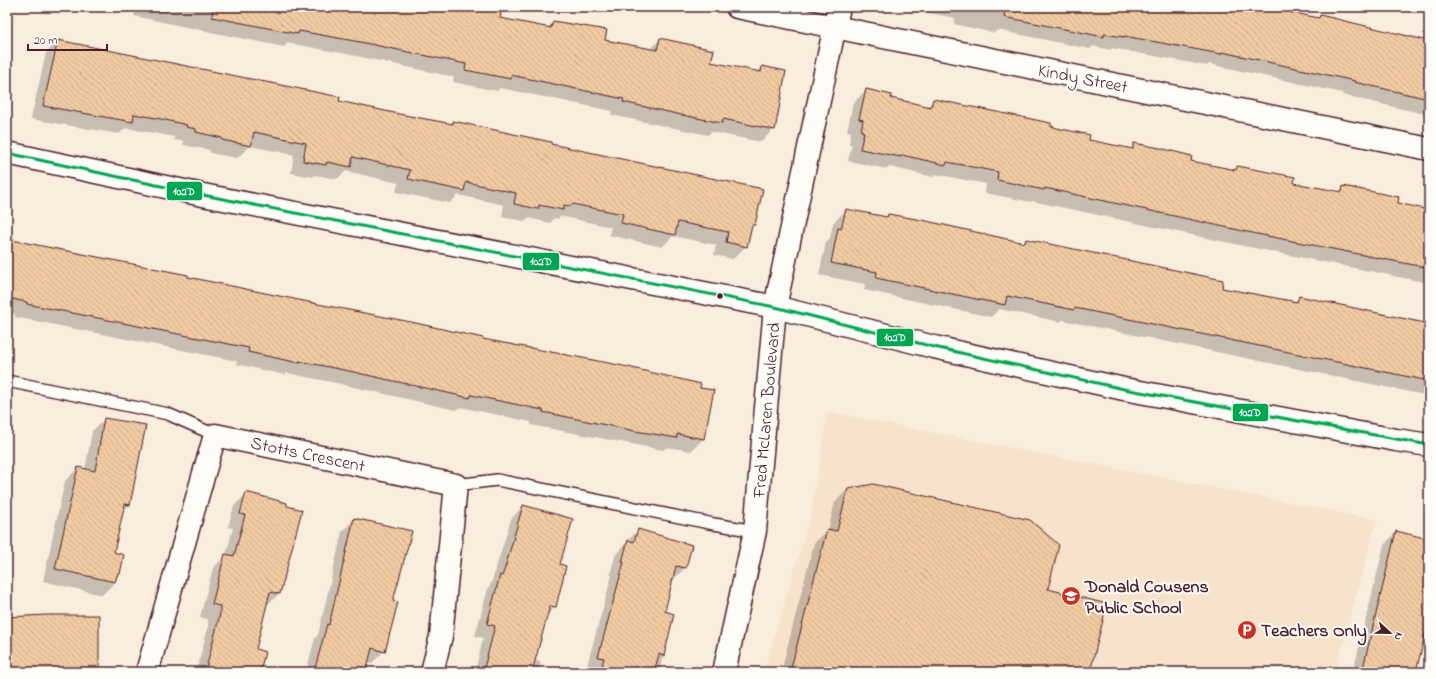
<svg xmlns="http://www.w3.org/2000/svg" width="1436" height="679" font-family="'Indie Flower',sans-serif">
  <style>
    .built { fill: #f7e2cb }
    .shadow { fill: #0003 }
    .building { fill: url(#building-back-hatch); stroke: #4a1f2b }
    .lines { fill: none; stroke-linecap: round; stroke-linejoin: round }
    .service-casing { stroke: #4a1f2b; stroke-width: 14 }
    .minor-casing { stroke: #4a1f2b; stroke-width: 25 }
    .tertiary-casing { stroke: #4a1f2b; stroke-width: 25 }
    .service { stroke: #fdfcf7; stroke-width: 11 }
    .minor { stroke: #fdfcf7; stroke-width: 22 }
    .tertiary { stroke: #fdfcf7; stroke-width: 22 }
    .bus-1-casing { stroke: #fdfcf7; stroke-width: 6 }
    .bus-1 { stroke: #00a651; stroke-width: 3 }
    .bus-dot { fill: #4a1f2b; stroke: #fdfcf7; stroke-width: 1.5 }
    .labels { text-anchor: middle; stroke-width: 4; stroke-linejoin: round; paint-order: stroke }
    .street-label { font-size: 18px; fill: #4a1f2b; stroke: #fdfcf7 }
    .poi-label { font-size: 18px; font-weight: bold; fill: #4a1f2b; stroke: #fdfcf7; text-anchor: start }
    .line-badge { stroke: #fdfcf7; stroke-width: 1.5 }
    .badge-label { font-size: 11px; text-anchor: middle; font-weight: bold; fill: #fff }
  </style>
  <defs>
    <pattern id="building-back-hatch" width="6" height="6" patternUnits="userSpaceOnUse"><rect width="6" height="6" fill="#f1caa1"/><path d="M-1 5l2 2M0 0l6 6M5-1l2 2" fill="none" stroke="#d0ad8b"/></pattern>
  </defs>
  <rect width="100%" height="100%" fill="#f9eddd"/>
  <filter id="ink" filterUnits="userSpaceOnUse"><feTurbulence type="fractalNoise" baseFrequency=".025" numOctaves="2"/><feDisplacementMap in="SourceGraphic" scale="8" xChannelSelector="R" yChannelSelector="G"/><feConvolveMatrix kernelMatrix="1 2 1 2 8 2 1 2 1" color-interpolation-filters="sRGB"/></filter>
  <g filter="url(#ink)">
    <!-- built -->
    <polygon class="built" points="828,412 1377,520 1335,672 764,672 811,514"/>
    <!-- shadow -->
    <g class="shadow">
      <polygon points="110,7 501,7 499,19 547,28 553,22 604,41 650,50 660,39 710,63 758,72 762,67 774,129 761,142 711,132 708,135 611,115 612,111 500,88 497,91 453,82 454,77 347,54 288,43 284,47 186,27 134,16 135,12"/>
      <polygon points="900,7 1266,7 1317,19 1320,16 1424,40 1426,38 1429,38 1429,115 1342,95 1343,93 1209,64 1207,66 1112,48 1110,50 1093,46 1090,49 997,30 994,33 954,24 955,18"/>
      <polygon points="58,41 338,102 451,125 454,122 550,145 754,225 750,229 746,246 733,259 714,255 716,245 673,236 662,247 609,235 611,227 560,216 558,219 554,218 550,223 528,218 524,221 502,217 504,205 458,195 450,203 396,192 398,183 346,171 337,179 315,175 313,177 291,173 294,155 250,146 237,158 210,153 210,150 183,145 184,141 174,140 175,137 126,128 119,134 31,119 46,53"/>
      <polygon points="866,90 890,98 926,107 934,100 1050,127 1088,141 1129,150 1135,144 1190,162 1234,171 1238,167 1293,184 1338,192 1344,187 1397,204 1429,211 1429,283 1244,246 1032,201 1031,202 985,193 986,184 935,174 933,177 890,167 887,169 848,161 852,144 849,144 851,132 847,131 853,103"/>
      <polygon points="846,210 886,218 888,215 1023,243 1026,240 1220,289 1294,303 1299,297 1429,323 1429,396 1062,320 1061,322 999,309 991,317 864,290 865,284 819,275 826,242 830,238 833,223"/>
      <polygon points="7,240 482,340 703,439 691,451 667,447 663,450 531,425 531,422 460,407 456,410 336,383 287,373 285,375 236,364 237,361 15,317 15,314 7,313"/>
      <polygon points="105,419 130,505 122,512 113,553 119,573 115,582 102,595 43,581 65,481 78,468 85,470 92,431"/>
      <polygon points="848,489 1047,590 1089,672 781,672 814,543 828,530 835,502"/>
      <polygon points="246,494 301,510 279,594 266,606 254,650 259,672 196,672 208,627 208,619 200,617 213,568 226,555 233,528 228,527 234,506"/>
      <polygon points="523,506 559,565 565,566 555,607 546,616 534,660 541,662 538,672 468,672 473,667 476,668 483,638 475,636 488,589 492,581 511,519"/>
      <polygon points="354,519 392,601 384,651 371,664 367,663 365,672 306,672 315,638 318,635 342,532"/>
      <polygon points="638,530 691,545 685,568 672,581 663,612 673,615 659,672 591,672 586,669 612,575 610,574 616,554"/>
      <polygon points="1396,532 1429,540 1429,636 1426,639 1423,638 1415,672 1353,672 1384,545"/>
      <polygon points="7,618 98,672 7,672"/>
    </g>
    <!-- building -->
    <g class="building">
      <polygon points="213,7 502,7 500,18 551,28 553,21 607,30 605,40 657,50 660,38 714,50 711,62 761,72 762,66 786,71 775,130 723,119 722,123 677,114 623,102 624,99 511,75 511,79 465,70 466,64 360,42 299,31 298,34 212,17"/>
      <polygon points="1005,7 1280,7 1279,10 1319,18 1320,15 1429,41 1429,99 1354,82 1355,81 1222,52 1221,54 1124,36 1124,37 1104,34 1104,37 1004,17"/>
      <polygon points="58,40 340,97 339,101 399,114 453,124 453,121 551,142 551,144 763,189 755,225 752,225 747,247 726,242 728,232 678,222 675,235 621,223 623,214 572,204 571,206 564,205 563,210 539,205 538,209 514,204 516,193 466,182 464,191 408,179 410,170 353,157 351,167 327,162 326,165 303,161 306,143 254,132 251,146 222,140 222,138 196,132 196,129 186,127 187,125 161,119 134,114 133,122 43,106"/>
      <polygon points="866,89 892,95 891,98 931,107 933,99 1051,123 1051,126 1057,128 1090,135 1089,140 1133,149 1134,143 1160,148 1192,156 1191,161 1236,170 1237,166 1295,177 1294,183 1342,192 1343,186 1399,197 1398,203 1429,210 1429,268 1257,234 1045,188 1044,190 997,180 998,172 947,162 946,165 902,155 901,157 860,149 864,132 861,131 863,120 859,119"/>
      <polygon points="846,209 887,217 888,214 922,220 1025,243 1026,239 1223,280 1222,288 1297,302 1299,296 1429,324 1429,381 1075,308 1074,310 1007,296 1005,305 876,278 877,272 831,263 838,228 841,229"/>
      <polygon points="7,239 188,275 188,277 318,304 411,322 483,338 483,339 619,365 701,384 700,388 714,390 704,439 677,434 677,438 635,431 543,412 543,410 471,395 470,398 349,371 299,361 299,363 248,352 249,348 27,304 27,302 7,298"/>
      <polygon points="104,418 146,425 130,505 125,504 114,552 124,555 120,574 118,573 115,582 55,569 78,467 95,471"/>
      <polygon points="873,484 1030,520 1059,545 1048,589 1107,604 1090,672 790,672 827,529 837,531 848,489"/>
      <polygon points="246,492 287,503 287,506 302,510 280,594 270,592 256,649 265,652 260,672 205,672 220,614 220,606 212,604 225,554 234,556 245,515 240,514"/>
      <polygon points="523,505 573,519 560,564 566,566 556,607 550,606 532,672 483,672 495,626 487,624 500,575 502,576 505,568"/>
      <polygon points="354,518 412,531 393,601 398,602 385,652 372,648 366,672 314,672 327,624 329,625"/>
      <polygon points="638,529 692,545 686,568 676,566 665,611 674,614 664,656 659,654 654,672 627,672 602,666 604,658 598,657 624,562 622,562 628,540 634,542"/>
      <polygon points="1396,531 1429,539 1429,618 1416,672 1362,672"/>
      <polygon points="46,615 99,615 99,672 17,672 17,670 7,670 7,617"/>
    </g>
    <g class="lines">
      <!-- service casing -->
      <g class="service-casing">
        <g id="service">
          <polyline points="7,381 168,414 215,435"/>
          <polyline points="456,485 497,480 714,524 755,531"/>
        </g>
      </g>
      <!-- minor casing -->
      <g class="minor-casing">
        <g id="minor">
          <polyline points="737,7 1429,149"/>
          <polyline points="147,672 215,435 456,485 441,636 432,672"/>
          <polyline points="724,672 755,531 775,307 839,7"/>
        </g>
      </g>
      <!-- tertiary casing -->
      <g class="tertiary-casing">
        <polyline id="tertiary" points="7,153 203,195 775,307 934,347 1124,389 1396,440 1429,445"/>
      </g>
      <!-- service -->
      <use href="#service" class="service"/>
      <!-- minor -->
      <use href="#minor" class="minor"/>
      <!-- tertiary -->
      <use href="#tertiary" class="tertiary"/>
      <!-- bus-1 casing -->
      <g class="bus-1-casing">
        <polyline id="bus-1" points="7,153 203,195 775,307 934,347 1124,389 1429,445"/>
      </g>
      <!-- bus-1 -->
      <use href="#bus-1" class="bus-1"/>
    </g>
  </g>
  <!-- icons -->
  <defs>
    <g id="school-disc" transform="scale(1)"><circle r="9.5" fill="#c8321e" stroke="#fdfcf7"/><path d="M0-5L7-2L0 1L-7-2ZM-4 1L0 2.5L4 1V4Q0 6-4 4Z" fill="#fff"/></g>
    <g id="parking-disc" transform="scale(1)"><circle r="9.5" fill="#c8321e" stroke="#fdfcf7"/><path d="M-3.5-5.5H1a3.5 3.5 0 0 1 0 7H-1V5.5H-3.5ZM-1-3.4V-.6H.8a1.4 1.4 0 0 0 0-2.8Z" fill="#fff"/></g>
  </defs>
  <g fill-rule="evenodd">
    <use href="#school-disc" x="1071" y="596"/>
    <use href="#parking-disc" x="1247" y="630"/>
  </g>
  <!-- markers -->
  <circle class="bus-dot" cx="720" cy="296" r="3.5"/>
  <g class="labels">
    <!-- street labels -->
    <g class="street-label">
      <text transform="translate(1083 78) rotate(11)" y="6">Kindy Street</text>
      <text transform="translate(766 410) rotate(-85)" y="6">Fred McLaren Boulevard</text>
      <text transform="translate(308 454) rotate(12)" y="6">Stotts Crescent</text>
    </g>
    <!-- poi labels -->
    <g class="poi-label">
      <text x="1085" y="592">Donald Cousens<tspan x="1085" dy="21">Public School</tspan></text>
      <text x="1261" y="636">Teachers Only</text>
    </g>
  </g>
  <g class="line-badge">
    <rect x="166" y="181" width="37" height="20" rx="4" fill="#00a651"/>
    <rect x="522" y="252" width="38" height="19" rx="4" fill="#00a651"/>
    <rect x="876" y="328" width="38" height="19" rx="4" fill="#00a651"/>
    <rect x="1232" y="403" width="37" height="19" rx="4" fill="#00a651"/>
  </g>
  <g class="badge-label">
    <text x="184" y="195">102D</text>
    <text x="541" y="265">102D</text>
    <text x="895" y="341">102D</text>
    <text x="1250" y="416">102D</text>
  </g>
  <!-- margin -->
  <rect width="1436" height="679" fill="none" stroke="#fdfcf7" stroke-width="24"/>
  <rect x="12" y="12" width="1412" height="655" fill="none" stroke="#4a1f2b" stroke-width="1.5" filter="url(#ink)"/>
  <!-- north arrow -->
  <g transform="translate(1390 633) rotate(112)" stroke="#fdfcf7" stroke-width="3" paint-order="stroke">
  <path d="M0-3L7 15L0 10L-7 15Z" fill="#4a1f2b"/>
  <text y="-6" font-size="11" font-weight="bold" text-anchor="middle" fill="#4a1f2b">N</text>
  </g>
  <!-- scale -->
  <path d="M28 44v6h79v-6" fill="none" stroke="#4a1f2b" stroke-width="2"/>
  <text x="34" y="44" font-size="12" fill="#4a1f2b" stroke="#fdfcf7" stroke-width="3" paint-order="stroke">20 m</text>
</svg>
